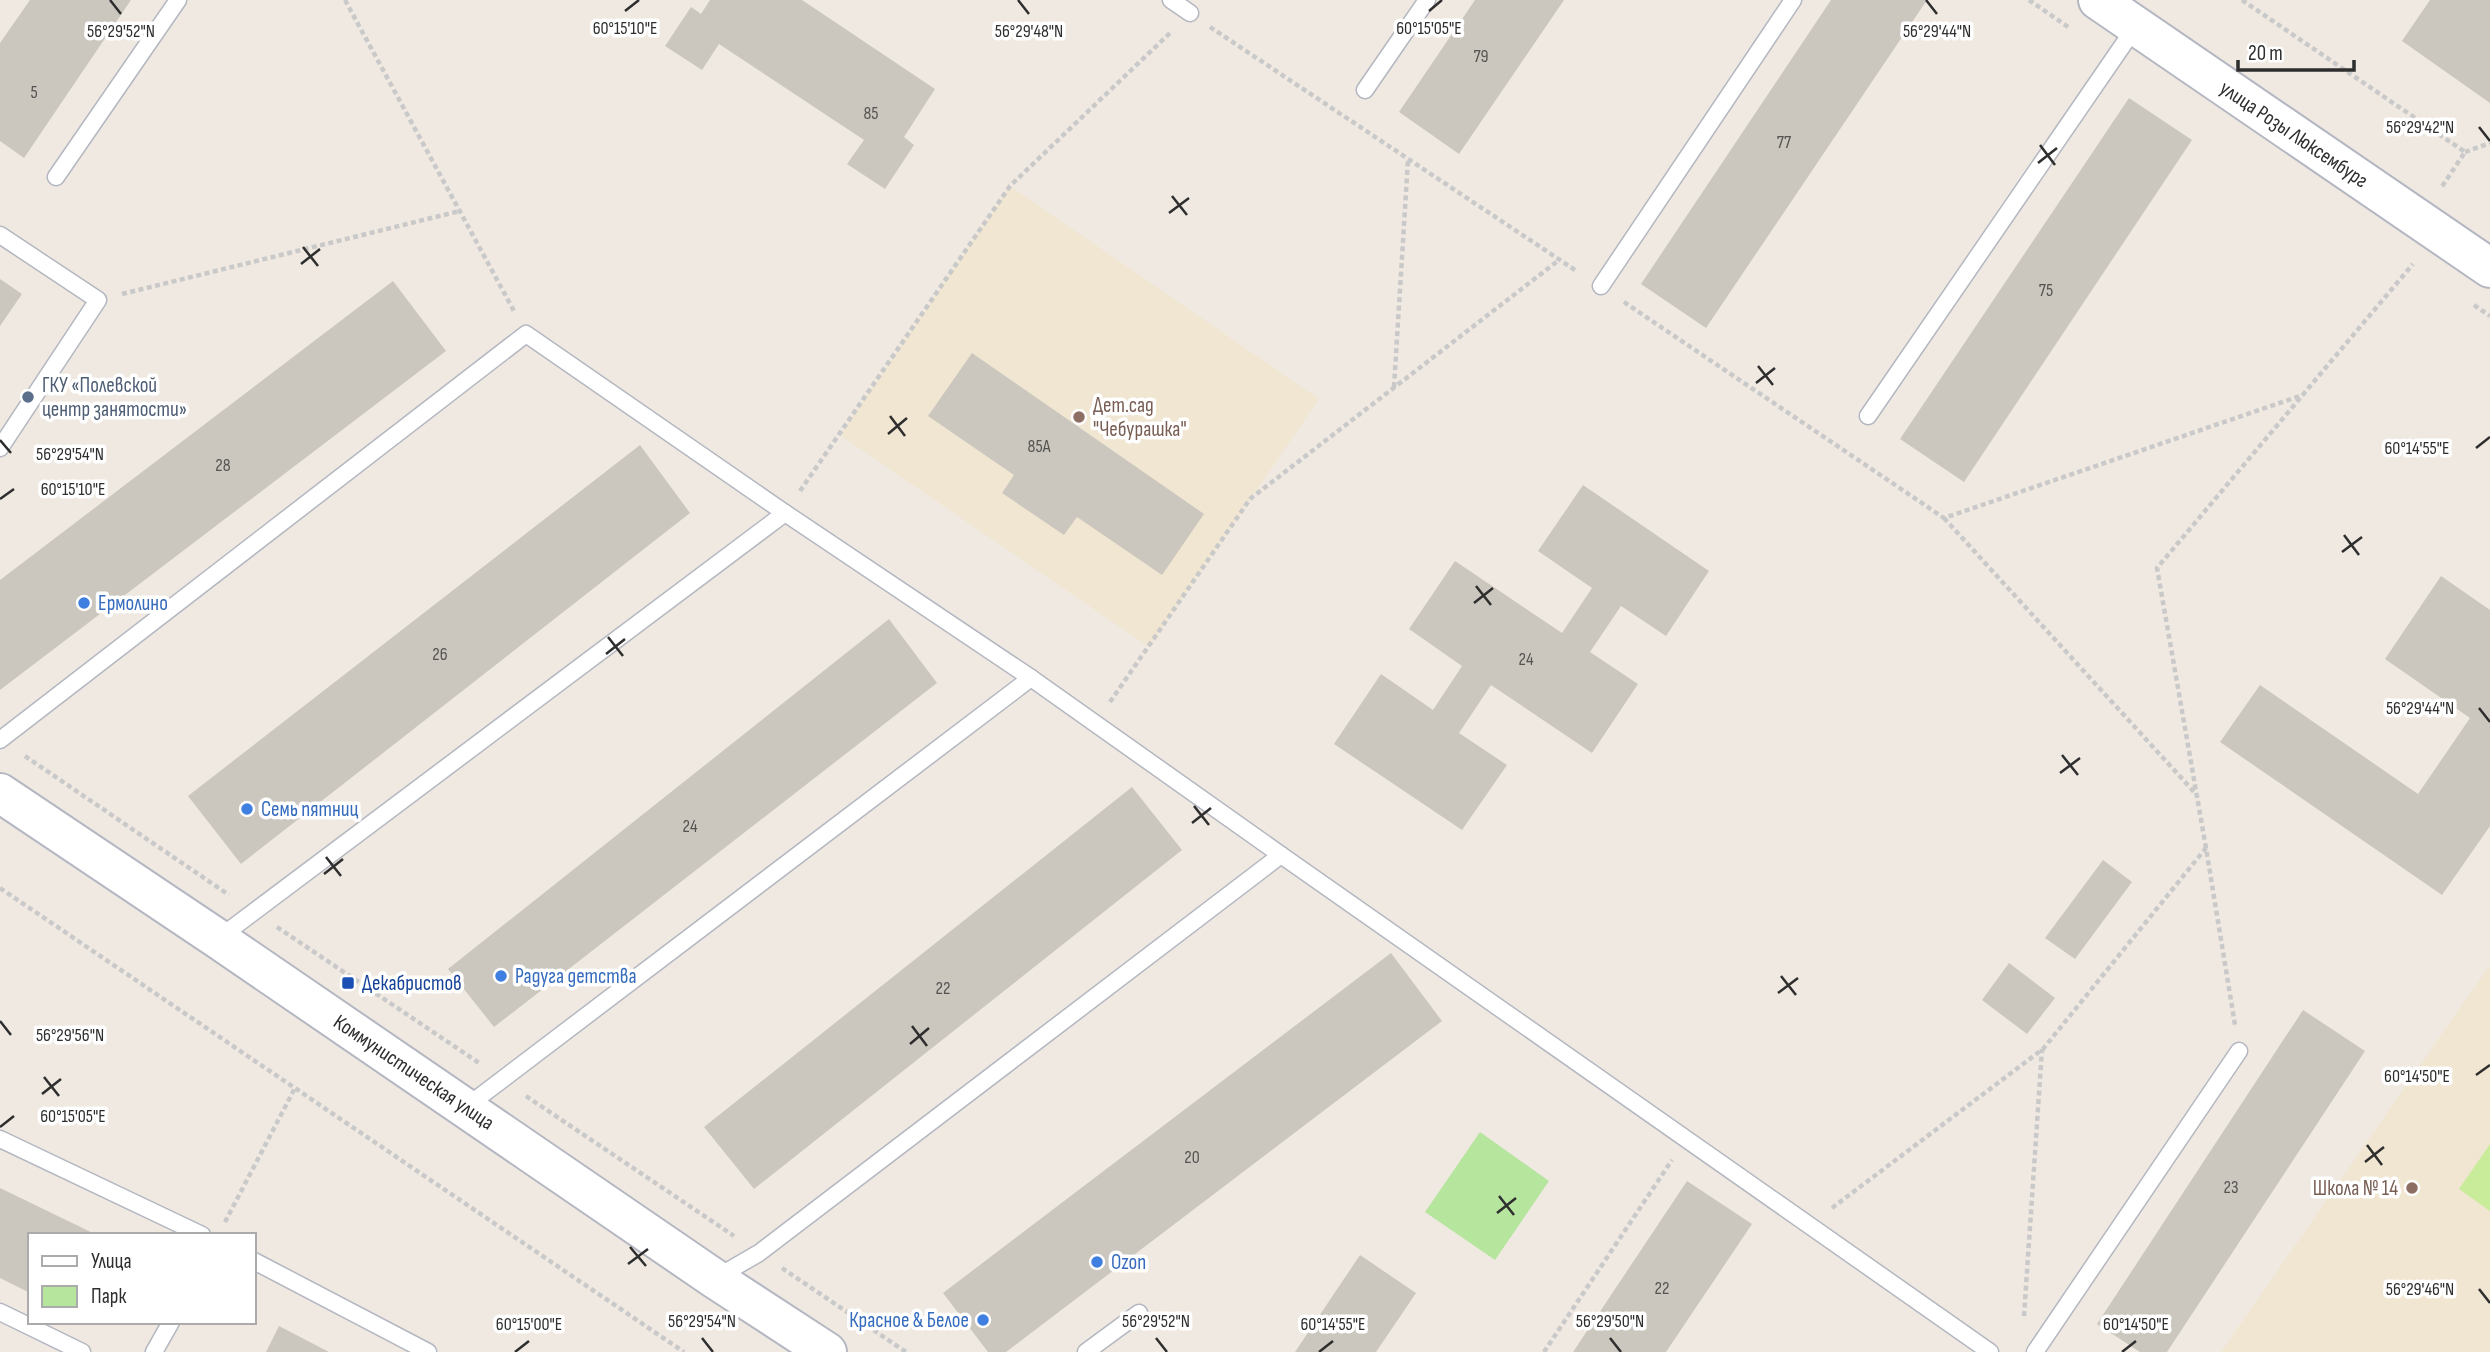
<svg xmlns="http://www.w3.org/2000/svg" width="2490" height="1352" font-family="'Sofia Sans Condensed',sans-serif">
  <style>
    .education { fill: #f0e6d1 }
    .green { fill: #b6e59e }
    .pitch { fill: #c9ec9a }
    .building { fill: #cbc7bf }
    .lines { fill: none; stroke-linecap: round; stroke-linejoin: round }
    .service-casing { stroke: #b4b7c1; stroke-width: 19 }
    .tertiary-casing { stroke: #b4b7c1; stroke-width: 42 }
    .path { stroke: #c9c9c9; stroke-width: 4.5; stroke-dasharray: 5 3.5; stroke-linecap: butt }
    .service { stroke: #fff; stroke-width: 16 }
    .tertiary { stroke: #fff; stroke-width: 38 }
    .ticks { fill: none; stroke: #2e2e2e; stroke-width: 2.5 }
    .service-dot { fill: #5c6f8a; stroke: #fff; stroke-width: 2.5 }
    .education-dot { fill: #8d6e63; stroke: #fff; stroke-width: 2.5 }
    .shop-dot { fill: #3f7fe0; stroke: #fff; stroke-width: 2.5 }
    .transit-dot { fill: #1a4fb4; stroke: #fff; stroke-width: 2.5 }
    .labels { text-anchor: middle; stroke-width: 7; stroke-linejoin: round; paint-order: stroke }
    .number-label { font-size: 18px; fill: #555452 }
    .street-label { font-size: 21px; fill: #2e2e2e; stroke: #fff }
    .service-label { font-size: 21px; fill: #4e5e75; stroke: #fff; text-anchor: start }
    .education-label { font-size: 21px; fill: #785e54; stroke: #fff; text-anchor: start }
    .shop-label { font-size: 21px; fill: #366cbe; stroke: #fff; text-anchor: start }
    .transit-label { font-size: 21px; fill: #164399; stroke: #fff; text-anchor: start }
    .ticks-label { font-size: 18px; text-anchor: middle; fill: #2e2e2e; stroke: #fff; stroke-width: 7; stroke-linejoin: round; paint-order: stroke }
  </style>
  <rect width="100%" height="100%" fill="#efe9e1"/>
  <!-- education -->
  <g class="education">
    <polygon points="1010,186 1319,399 1149,647 840,435"/>
    <polygon points="2490,965 2490,1352 2221,1352 2464,1002"/>
  </g>
  <!-- green -->
  <polygon class="green" points="1480,1132 1549,1181 1495,1260 1425,1212"/>
  <!-- pitch -->
  <polygon class="pitch" points="2490,1144 2490,1211 2459,1189"/>
  <!-- building -->
  <g class="building">
    <polygon points="30,0 131,0 24,158 0,141 0,43"/>
    <polygon points="710,0 802,0 935,89 904,137 914,145 885,189 847,164 864,140 719,44 702,70 665,46 691,7 701,14"/>
    <polygon points="1475,0 1564,0 1459,154 1399,112"/>
    <polygon points="1831,0 1927,0 1706,328 1641,284"/>
    <polygon points="2430,0 2490,0 2490,103 2402,41"/>
    <polygon points="2129,98 2192,140 1964,482 1900,439"/>
    <polygon points="0,279 22,294 0,326"/>
    <polygon points="393,281 446,351 0,690 0,580"/>
    <polygon points="972,353 1204,514 1162,575 1077,517 1064,535 1002,493 1014,475 928,416"/>
    <polygon points="640,445 690,513 241,864 188,796"/>
    <polygon points="1583,485 1709,571 1666,636 1621,606 1590,652 1638,684 1592,753 1491,685 1459,733 1507,765 1462,830 1334,744 1381,674 1433,710 1462,666 1409,629 1455,561 1562,633 1592,588 1538,551"/>
    <polygon points="2441,576 2490,610 2490,826 2442,895 2220,742 2260,685 2418,794 2470,718 2385,659"/>
    <polygon points="889,619 937,683 494,1027 448,969"/>
    <polygon points="1132,787 1182,850 754,1189 704,1127"/>
    <polygon points="2103,860 2132,882 2075,959 2045,938"/>
    <polygon points="1391,953 1442,1021 1006,1352 988,1352 943,1293"/>
    <polygon points="2009,963 2055,998 2027,1034 1982,1000"/>
    <polygon points="2303,1010 2365,1051 2167,1352 2140,1352 2097,1324"/>
    <polygon points="1687,1181 1752,1224 1666,1352 1573,1352"/>
    <polygon points="0,1188 97,1235 30,1235 30,1293 0,1278"/>
    <polygon points="1360,1255 1416,1293 1376,1352 1295,1352"/>
    <polygon points="279,1326 329,1352 266,1352"/>
  </g>
  <g class="lines">
    <!-- service casing -->
    <g class="service-casing">
      <g id="service">
        <polyline points="1171,0 1190,13"/>
        <polyline points="1365,90 1427,0"/>
        <polyline points="56,177 178,0"/>
        <polyline points="0,235 98,300 0,448"/>
        <polyline points="1601,286 1793,0"/>
        <polyline points="1868,416 2136,26"/>
        <polyline points="0,740 526,334 785,513 1031,678 466,1107"/>
        <polyline points="1281,855 1990,1352"/>
        <polyline points="219,938 785,513"/>
        <polyline points="0,1139 202,1235"/>
        <polyline points="254,1261 428,1352"/>
        <polyline points="716,1278 759,1253 1281,855 1031,678"/>
        <polyline points="0,1312 82,1352"/>
        <polyline points="154,1352 171,1322"/>
        <polyline points="1086,1352 1139,1313"/>
        <polyline points="2035,1352 2239,1051"/>
      </g>
    </g>
    <!-- tertiary casing -->
    <g class="tertiary-casing">
      <g id="tertiary">
        <polyline points="2098,0 2490,268"/>
        <polyline points="0,793 218,939 715,1279 827,1352"/>
      </g>
    </g>
    <!-- path -->
    <g class="path">
      <polyline points="345,0 514,311"/>
      <polyline points="2029,0 2068,27"/>
      <polyline points="2242,0 2465,152 2441,188"/>
      <polyline points="1210,27 1578,272"/>
      <polyline points="2465,152 2490,143"/>
      <polyline points="122,294 460,211"/>
      <polyline points="1624,302 1944,518 2303,395"/>
      <polyline points="2474,305 2490,316"/>
      <polyline points="1394,387 1408,160"/>
      <polyline points="800,491 1010,186 1171,32"/>
      <polyline points="1944,518 2196,794"/>
      <polyline points="1110,702 1250,499 1559,260"/>
      <polyline points="25,756 229,895"/>
      <polyline points="2206,848 2157,568 2413,264"/>
      <polyline points="0,888 684,1352"/>
      <polyline points="277,927 479,1063"/>
      <polyline points="526,1096 734,1236"/>
      <polyline points="1832,1208 2043,1049 2206,848 2235,1025"/>
      <polyline points="225,1222 295,1088"/>
      <polyline points="782,1268 906,1352"/>
      <polyline points="2024,1316 2042,1049"/>
      <polyline points="1544,1352 1672,1160"/>
    </g>
    <!-- service -->
    <use href="#service" class="service"/>
    <!-- tertiary -->
    <use href="#tertiary" class="tertiary"/>
  </g>
  <!-- ticks -->
  <path class="ticks" d="M110,0l11,14M1018,0l11,14M1926,0l11,14M625,11l14,-11M1429,11l13,-11M2479,127l11,14M2040,145l15,20M2038,163l19,-15M1172,196l15,19M1169,213l20,-15M303,247l15,19M301,264l19,-15M1758,366l15,19M1756,383l19,-15M890,416l15,20M888,434l19,-16M0,440l11,13M2476,448l14,-11M0,499l14,-10M2344,535l15,20M2342,552l20,-15M1476,586l15,19M1474,603l19,-15M608,637l15,19M606,654l19,-15M2479,708l11,14M2062,755l16,20M2060,773l20,-15M1194,806l15,19M1192,823l19,-15M326,857l15,19M324,874l19,-15M1781,976l15,19M1778,993l20,-15M0,1021l11,14M912,1026l15,20M910,1044l19,-16M2476,1075l14,-10M44,1077l15,19M42,1094l19,-15M0,1127l14,-11M2367,1145l15,20M2365,1162l19,-15M1499,1196l15,19M1497,1213l19,-15M630,1247l16,19M628,1264l20,-15M2479,1289l11,14M702,1338l11,14M1156,1338l11,14M1610,1338l11,14M515,1352l14,-11M1319,1352l14,-11M2122,1352l14,-11"/>
  <!-- markers -->
  <circle class="service-dot" cx="28" cy="397" r="7"/>
  <g class="education-dot">
    <circle cx="1079" cy="417" r="7"/>
    <circle cx="2412" cy="1188" r="7"/>
  </g>
  <g class="shop-dot">
    <circle cx="84" cy="603" r="7"/>
    <circle cx="247" cy="809" r="7"/>
    <circle cx="501" cy="976" r="7"/>
    <circle cx="1097" cy="1262" r="7"/>
    <circle cx="983" cy="1320" r="7"/>
  </g>
  <rect class="transit-dot" x="341" y="976" width="14" height="14" rx="3.5"/>
  <g class="labels">
    <!-- number labels -->
    <g class="number-label">
      <text x="1481" y="62">79</text>
      <text x="34" y="98">5</text>
      <text x="871" y="119">85</text>
      <text x="1784" y="148">77</text>
      <text x="2046" y="296">75</text>
      <text x="1039" y="452">85А</text>
      <text x="223" y="471">28</text>
      <text x="440" y="660">26</text>
      <text x="1526" y="665">24</text>
      <text x="690" y="832">24</text>
      <text x="943" y="994">22</text>
      <text x="1192" y="1163">20</text>
      <text x="2231" y="1193">23</text>
      <text x="1662" y="1294">22</text>
    </g>
    <!-- street labels -->
    <g class="street-label">
      <text transform="translate(2294 134) rotate(34)" y="7">улица Розы Люксембург</text>
      <text transform="translate(414 1072) rotate(34)" y="7">Коммунистическая улица</text>
    </g>
    <!-- service labels -->
    <g class="service-label">
      <text x="42" y="392">ГКУ «Полевской<tspan x="42" dy="24">центр занятости»</tspan></text>
    </g>
    <!-- education labels -->
    <g class="education-label">
      <text x="1093" y="412">Дет.сад<tspan x="1093" dy="24">"Чебурашка"</tspan></text>
      <text x="2398" y="1195" text-anchor="end">Школа № 14</text>
    </g>
    <!-- shop labels -->
    <g class="shop-label">
      <text x="98" y="610">Ермолино</text>
      <text x="261" y="816">Семь пятниц</text>
      <text x="515" y="983">Радуга детства</text>
      <text x="1111" y="1269">Ozon</text>
      <text x="969" y="1327" text-anchor="end">Красное &amp; Белое</text>
    </g>
    <!-- transit labels -->
    <g class="transit-label">
      <text x="362" y="990">Декабристов</text>
    </g>
  </g>
  <g class="ticks-label">
    <text x="625" y="34">60°15'10"E</text>
    <text x="1429" y="34">60°15'05"E</text>
    <text x="121" y="37">56°29'52"N</text>
    <text x="1029" y="37">56°29'48"N</text>
    <text x="1937" y="37">56°29'44"N</text>
    <text x="2420" y="133">56°29'42"N</text>
    <text x="2417" y="454">60°14'55"E</text>
    <text x="70" y="460">56°29'54"N</text>
    <text x="73" y="495">60°15'10"E</text>
    <text x="2420" y="714">56°29'44"N</text>
    <text x="70" y="1041">56°29'56"N</text>
    <text x="2417" y="1082">60°14'50"E</text>
    <text x="73" y="1122">60°15'05"E</text>
    <text x="2420" y="1295">56°29'46"N</text>
    <text x="702" y="1327">56°29'54"N</text>
    <text x="1156" y="1327">56°29'52"N</text>
    <text x="1610" y="1327">56°29'50"N</text>
    <text x="529" y="1330">60°15'00"E</text>
    <text x="1333" y="1330">60°14'55"E</text>
    <text x="2136" y="1330">60°14'50"E</text>
  </g>
  <!-- legend -->
  <rect x="28" y="1233" width="228" height="91" fill="#ffffff" stroke="#ababab" stroke-width="2"/>
  <rect x="42" y="1256" width="35" height="10" fill="#ffffff" stroke="#ababab" stroke-width="2"/>
  <text x="91" y="1268" font-size="21" fill="#2e2e2e">Улица</text>
  <rect x="42" y="1286" width="35" height="21" fill="#b6e59e" stroke="#ababab" stroke-width="2"/>
  <text x="91" y="1303" font-size="21" fill="#2e2e2e">Парк</text>
  <!-- scale -->
  <path d="M2238 60v10h116v-10" fill="none" stroke="#2e2e2e" stroke-width="3.5"/>
  <text x="2248" y="60" font-size="21" fill="#2e2e2e" stroke="#ffffff" stroke-width="5" paint-order="stroke">20 m</text>
</svg>
